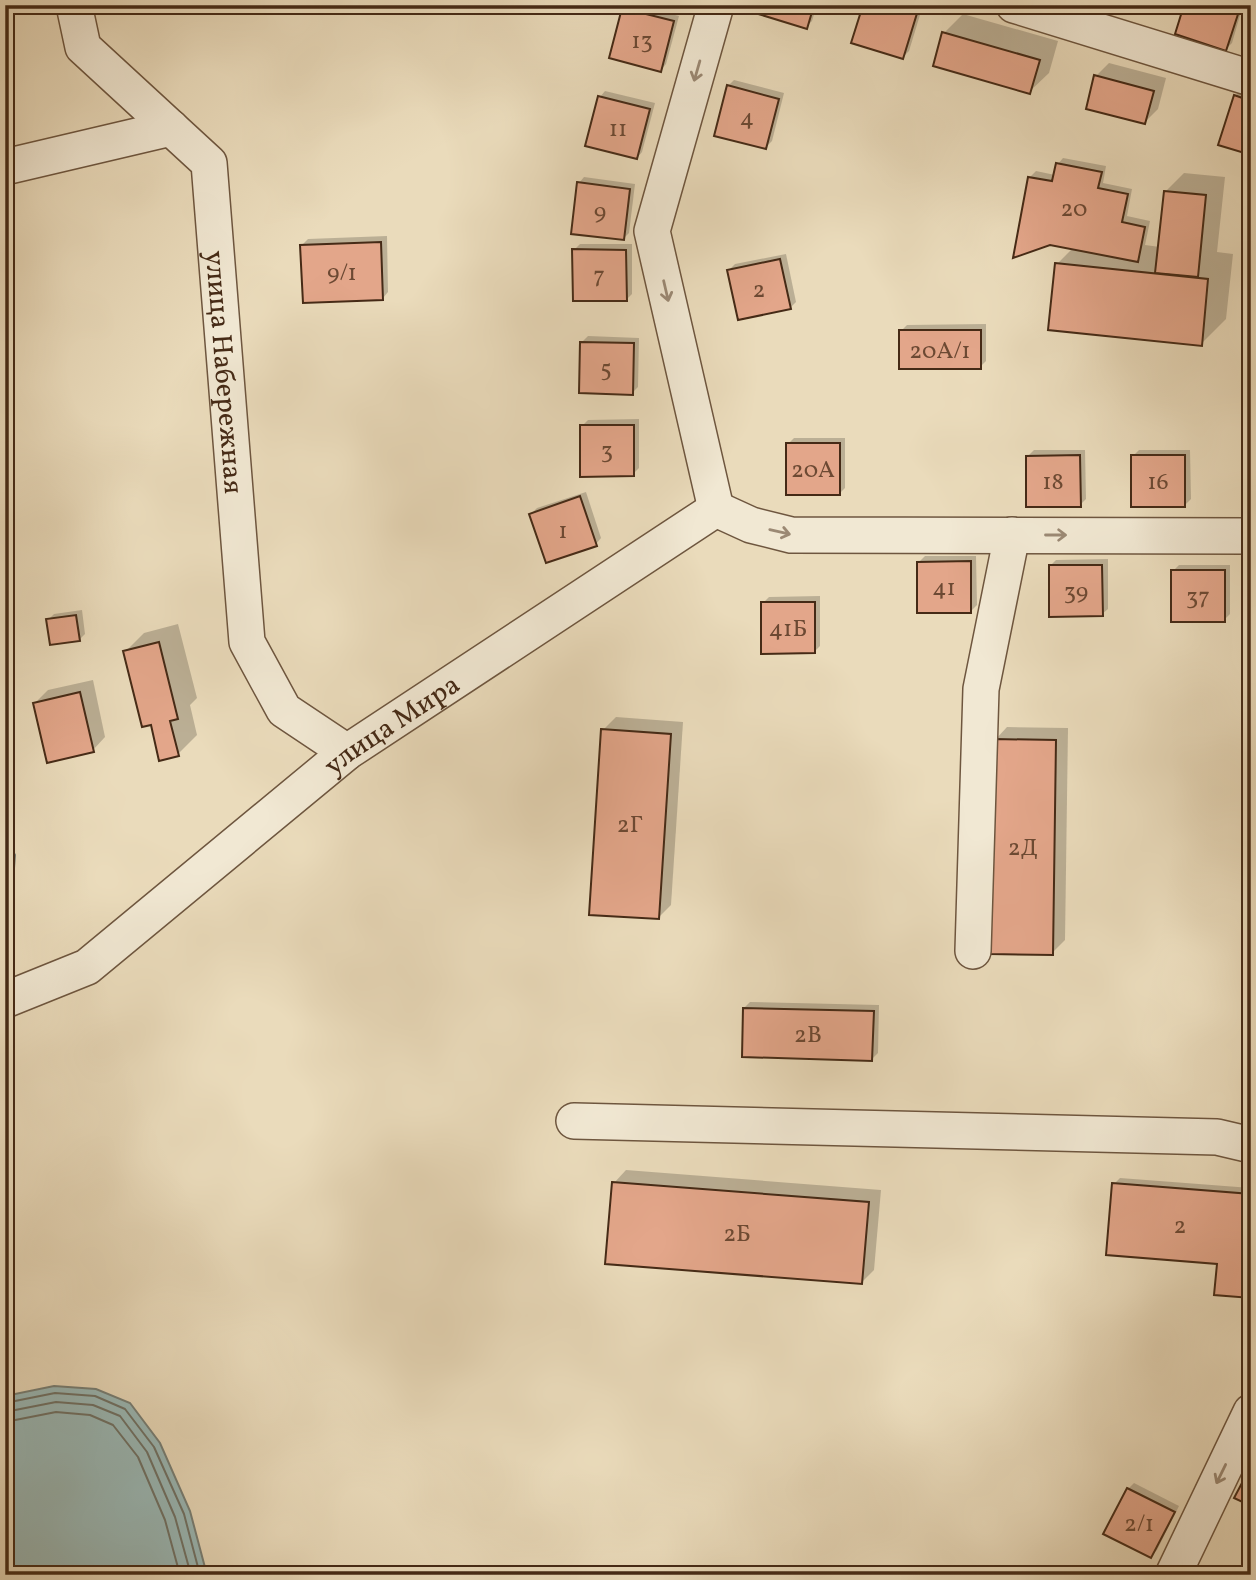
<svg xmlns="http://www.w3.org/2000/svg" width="1256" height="1580" font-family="Vollkorn,serif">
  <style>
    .water { fill: #9ab9b7; stroke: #788077; stroke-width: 2 }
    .shadow { fill: #0003 }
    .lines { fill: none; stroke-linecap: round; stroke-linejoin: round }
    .shore { stroke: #707266; stroke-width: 2 }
    .building { fill: #e3a68a; stroke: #452a16; stroke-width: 2 }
    .minor-casing { stroke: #6e563f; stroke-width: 38 }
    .minor { stroke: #f1e8d3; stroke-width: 35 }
    .oneway { stroke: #9b8974 }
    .labels { text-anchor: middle; stroke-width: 5; stroke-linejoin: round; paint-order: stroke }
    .number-label { font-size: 24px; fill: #6c4933 }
    .street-label { font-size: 28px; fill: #452a16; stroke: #f1e8d3 }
  </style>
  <rect width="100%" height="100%" fill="#eadbbb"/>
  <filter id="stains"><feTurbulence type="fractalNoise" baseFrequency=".00286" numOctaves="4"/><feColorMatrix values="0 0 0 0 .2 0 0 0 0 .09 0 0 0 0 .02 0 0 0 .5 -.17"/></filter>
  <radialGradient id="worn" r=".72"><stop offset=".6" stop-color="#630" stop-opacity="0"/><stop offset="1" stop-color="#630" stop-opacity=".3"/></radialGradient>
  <!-- water -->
  <g class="water">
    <polygon points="5,837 15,855 11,907 5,933"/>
    <polygon points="54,1386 96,1389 130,1403 160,1443 190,1511 207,1575 5,1575 5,1396"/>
  </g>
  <!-- shadow -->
  <g class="shadow">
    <polygon points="627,5 637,5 679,16 666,64 661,70 623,9"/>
    <polygon points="759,5 817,5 812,21 806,27"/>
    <polygon points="865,5 923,5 909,51 903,57"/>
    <polygon points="1186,5 1243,5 1232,43 1226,49"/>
    <polygon points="963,14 1058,41 1049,73 1029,92 944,33"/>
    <polygon points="1109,63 1166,78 1158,109 1145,122 1096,76"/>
    <polygon points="734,80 784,93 772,141 766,147 728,86"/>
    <polygon points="1241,90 1251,93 1251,153 1235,96"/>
    <polygon points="605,91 655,103 642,152 637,158 600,97"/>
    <polygon points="1063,158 1106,166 1103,183 1132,189 1127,216 1150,221 1145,245 1160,247 1165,192 1184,173 1225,177 1217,252 1233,254 1226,319 1201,344 1057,264 1073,248 1030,177 1036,171 1055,175 1058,164"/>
    <polygon points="584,177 635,184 629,233 623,239 579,183"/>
    <polygon points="387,236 388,292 383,298 302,245 308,239"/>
    <polygon points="580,244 632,244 632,294 626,300 574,250"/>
    <polygon points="786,254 796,302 790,308 729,270 735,264"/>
    <polygon points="986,324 986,361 980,367 901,331 907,325"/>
    <polygon points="588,336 639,338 638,387 632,393 582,342"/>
    <polygon points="639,419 639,468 633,474 582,426 588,420"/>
    <polygon points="794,438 845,438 845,488 839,494 788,444"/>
    <polygon points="1034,450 1085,450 1086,499 1080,505 1028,456"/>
    <polygon points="1139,450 1190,450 1191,499 1185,505 1133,456"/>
    <polygon points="586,492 601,538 596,544 531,514 537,508"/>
    <polygon points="925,556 976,556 977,605 971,611 919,562"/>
    <polygon points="1108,559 1108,609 1102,614 1050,566 1056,560"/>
    <polygon points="1179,565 1230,565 1230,614 1224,620 1173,571"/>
    <polygon points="820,596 820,646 814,652 763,603 769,597"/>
    <polygon points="82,610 85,634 79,640 48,620 54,614"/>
    <polygon points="178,624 197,698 190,705 197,735 178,754 152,723 125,652 144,633"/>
    <polygon points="93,680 105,737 93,750 35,703 48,690"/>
    <polygon points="616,717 683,722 671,905 658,918 603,730"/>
    <polygon points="1007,727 1068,728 1065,940 1052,953 995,740"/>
    <polygon points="750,1002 879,1005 878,1053 872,1059 744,1008"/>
    <polygon points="626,1170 881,1190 874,1270 862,1282 614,1183"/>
    <polygon points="1120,1178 1251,1188 1251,1297 1219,1262 1114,1184"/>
    <polygon points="1134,1483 1179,1506 1157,1550 1151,1556 1128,1489"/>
    <polygon points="1092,1567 1107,1575 1085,1575"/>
  </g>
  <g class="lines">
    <!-- shore -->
    <g class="shore">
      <polyline points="5,1403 55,1393 95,1396 125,1409 154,1447 184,1514 200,1575"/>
      <polyline points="5,1412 56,1402 93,1405 120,1416 147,1452 175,1517 191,1575"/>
      <polyline points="5,1422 56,1412 90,1415 113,1425 138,1457 165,1520 180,1575"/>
    </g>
  </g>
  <!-- building -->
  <g class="building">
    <polygon points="757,5 814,5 807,29 755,13"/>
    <polygon points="863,5 904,5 918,10 903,59 851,43"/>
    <polygon points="1184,5 1241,5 1226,51 1175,34"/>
    <polygon points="622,8 674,21 661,72 609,58"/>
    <polygon points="942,32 1040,60 1030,94 933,66"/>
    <polygon points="1094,75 1154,91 1145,124 1086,109"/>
    <polygon points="727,85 779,99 766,149 714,136"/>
    <polygon points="1234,95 1251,101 1251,155 1218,145"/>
    <polygon points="598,96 650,109 637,159 585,146"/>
    <polygon points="1056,163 1102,172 1098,188 1128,194 1122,222 1145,227 1138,262 1050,245 1013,258 1028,177 1052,181"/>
    <polygon points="577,182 630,189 624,240 571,234"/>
    <polygon points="1164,191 1206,195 1198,277 1155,273"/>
    <polygon points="381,242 383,300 303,303 300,245"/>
    <polygon points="572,249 626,250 627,301 573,301"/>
    <polygon points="780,259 791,309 738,320 727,270"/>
    <polygon points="1055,263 1208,279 1202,346 1048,330"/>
    <rect x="899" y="330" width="82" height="39"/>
    <polygon points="580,342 634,343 633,395 579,393"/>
    <polygon points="580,425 634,425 634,476 580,477"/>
    <rect x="786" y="443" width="54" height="52"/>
    <polygon points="1080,455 1081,507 1026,507 1026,456"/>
    <rect x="1131" y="455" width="54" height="52"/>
    <polygon points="580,496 597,546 546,563 529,514"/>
    <polygon points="971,561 971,613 917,613 917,562"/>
    <polygon points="1049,565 1102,565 1103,616 1049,617"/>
    <rect x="1171" y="570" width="54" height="52"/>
    <polygon points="761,602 815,602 815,653 761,654"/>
    <polygon points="76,615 80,641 50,645 46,619"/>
    <polygon points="159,642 178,719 170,721 179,756 159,761 151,725 142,727 123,651"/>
    <polygon points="80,692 94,752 47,763 33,703"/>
    <polygon points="601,729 671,734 659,919 589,915"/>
    <polygon points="993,739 1056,740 1053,955 990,954"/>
    <polygon points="743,1008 874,1011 872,1061 742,1057"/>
    <polygon points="612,1182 869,1202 862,1284 605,1264"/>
    <polygon points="1112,1183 1251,1194 1251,1298 1214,1295 1217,1264 1106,1255"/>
    <polygon points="1251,1466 1251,1506 1234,1498"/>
    <polygon points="1127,1488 1175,1512 1151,1558 1103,1534"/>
  </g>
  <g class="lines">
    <!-- minor casing -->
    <g class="minor-casing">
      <g id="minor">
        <path id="s1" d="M74,5l9,42 126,116 38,479 37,68 63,42"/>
        <polyline points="716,5 652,231 716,509"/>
        <polyline points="1014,5 1251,78"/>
        <polyline points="5,167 171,128"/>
        <polyline points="716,509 751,525 791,535 1251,536"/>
        <polyline points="973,951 981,689 1012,535"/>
        <path id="s2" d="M5,1000l82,-33 260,-215 369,-243"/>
        <polyline points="574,1121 1217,1137 1251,1145"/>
        <polyline points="1173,1575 1251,1412"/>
      </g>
    </g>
    <!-- minor -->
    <use href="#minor" class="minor"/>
  </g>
  <!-- one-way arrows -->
  <defs><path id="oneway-shaft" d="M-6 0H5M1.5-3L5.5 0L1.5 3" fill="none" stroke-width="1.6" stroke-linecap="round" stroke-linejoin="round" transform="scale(1.75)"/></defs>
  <g class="oneway">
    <use href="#oneway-shaft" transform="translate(697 71) rotate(106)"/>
    <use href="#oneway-shaft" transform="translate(666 291) rotate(77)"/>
    <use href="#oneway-shaft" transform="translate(780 532) rotate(13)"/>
    <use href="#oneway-shaft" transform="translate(1056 535)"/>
    <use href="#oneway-shaft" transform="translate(1221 1474) rotate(116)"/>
  </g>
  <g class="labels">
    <!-- number labels -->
    <g class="number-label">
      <text x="642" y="48">13</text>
      <text x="747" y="125">4</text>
      <text x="618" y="136">11</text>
      <text x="1074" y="216">20</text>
      <text x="600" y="219">9</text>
      <text x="342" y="280">9/1</text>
      <text x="599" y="283">7</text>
      <text x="759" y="297">2</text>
      <text x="940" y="358">20А/1</text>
      <text x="606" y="376">5</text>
      <text x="607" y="458">3</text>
      <text x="813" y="477">20А</text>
      <text x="1053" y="489">18</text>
      <text x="1158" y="489">16</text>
      <text x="563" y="538">1</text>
      <text x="944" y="595">41</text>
      <text x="1076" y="599">39</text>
      <text x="1198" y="604">37</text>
      <text x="788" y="636">41Б</text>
      <text x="630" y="832">2Г</text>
      <text x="1023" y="855">2Д</text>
      <text x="808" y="1042">2В</text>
      <text x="1180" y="1233">2</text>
      <text x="737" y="1241">2Б</text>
      <text x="1139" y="1531">2/1</text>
    </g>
    <!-- street labels -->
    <g class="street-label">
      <text dy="10" stroke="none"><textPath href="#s1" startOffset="424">улица Набережная</textPath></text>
      <text dy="10" stroke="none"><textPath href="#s2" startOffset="478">улица Мира</textPath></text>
    </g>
  </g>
  <!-- margin -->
  <rect width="1256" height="1580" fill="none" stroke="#eadbbb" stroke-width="28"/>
  <rect x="7" y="7" width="1242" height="1566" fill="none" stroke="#452a16" stroke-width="3.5"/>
  <rect x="14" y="14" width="1228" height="1552" fill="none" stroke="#452a16" stroke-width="2"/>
  <rect width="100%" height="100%" filter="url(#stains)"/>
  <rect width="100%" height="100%" fill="url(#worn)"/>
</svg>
